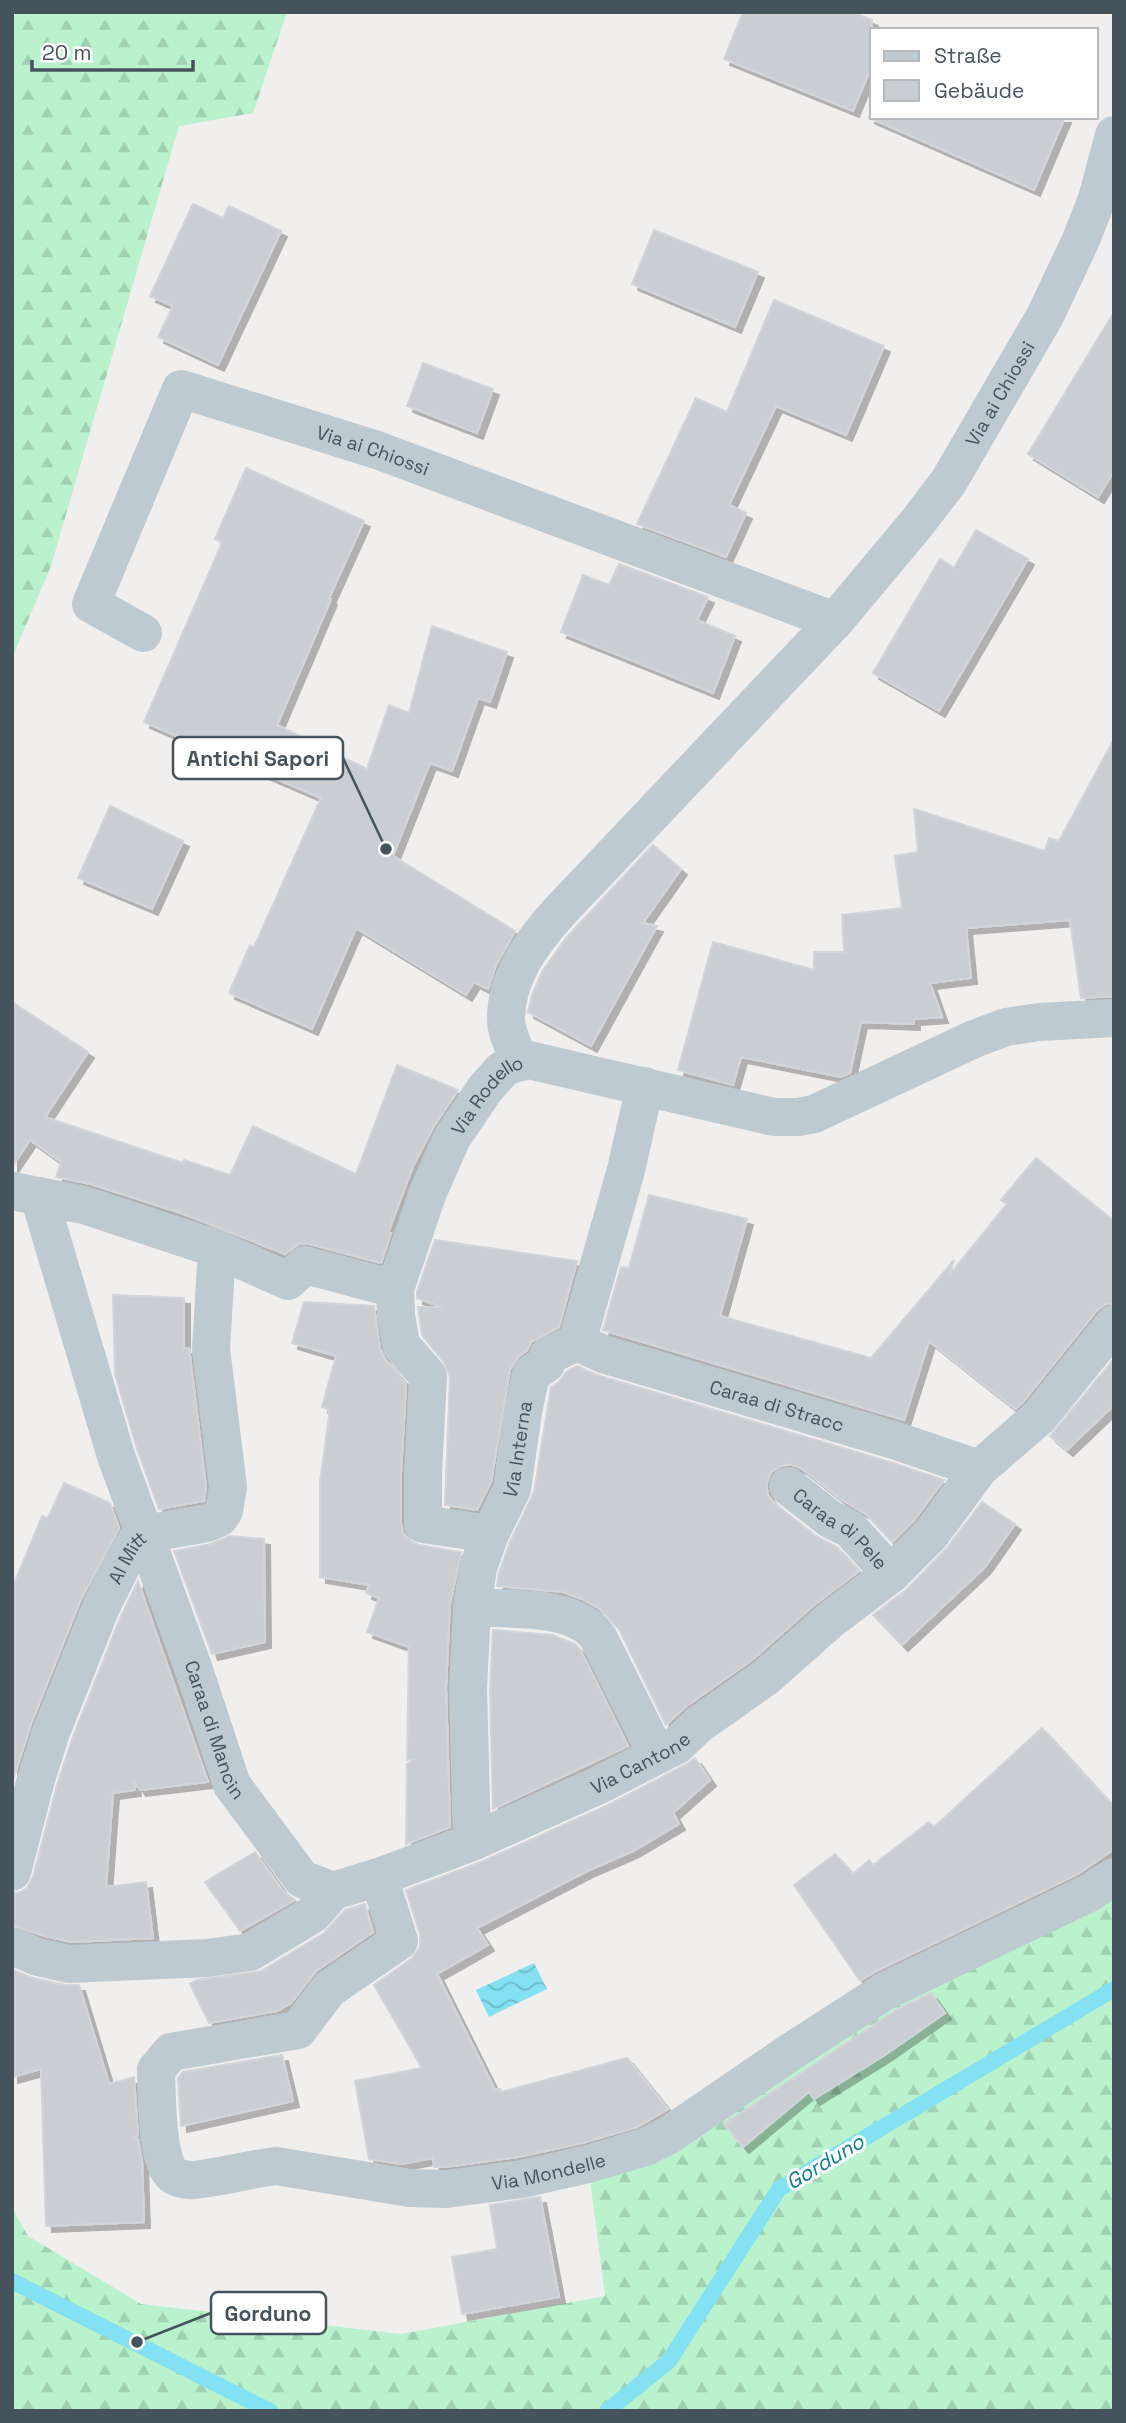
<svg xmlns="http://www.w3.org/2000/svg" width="1126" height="2423" font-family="'Space Grotesk',sans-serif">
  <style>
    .forest { fill: url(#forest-firs) }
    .water { fill: url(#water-waves) }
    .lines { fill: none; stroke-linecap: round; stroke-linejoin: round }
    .stream { stroke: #83e1f2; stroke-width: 16 }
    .building { fill: #caced3; stroke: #d1d5da; stroke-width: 2; filter: url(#shadow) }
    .minor { stroke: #bdcad1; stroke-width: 38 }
    .labels { text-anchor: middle; stroke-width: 6; stroke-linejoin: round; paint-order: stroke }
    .street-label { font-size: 19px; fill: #45535d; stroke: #fff }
    .water-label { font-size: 21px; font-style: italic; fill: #057c92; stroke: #fff }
    .leader { fill: none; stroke: #45535d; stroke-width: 2.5 }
    .callout-dot { fill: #45535d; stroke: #fff; stroke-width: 2.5 }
    .callout { fill: #fff; stroke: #45535d; stroke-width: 2.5 }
    .callout-label { font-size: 21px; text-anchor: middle; font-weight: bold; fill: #45535d }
  </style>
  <defs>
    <pattern id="forest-firs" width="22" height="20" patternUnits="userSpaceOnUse" patternTransform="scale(1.75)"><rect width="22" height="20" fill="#b9f2cc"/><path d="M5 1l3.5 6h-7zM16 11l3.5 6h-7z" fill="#a0d1b2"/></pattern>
    <pattern id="water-waves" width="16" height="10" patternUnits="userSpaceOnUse" patternTransform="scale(1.75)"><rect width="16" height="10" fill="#83e1f2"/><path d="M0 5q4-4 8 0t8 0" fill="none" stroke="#6db9c7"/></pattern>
    <filter id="shadow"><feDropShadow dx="6" dy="6" stdDeviation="0" flood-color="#0004"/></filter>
  </defs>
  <rect width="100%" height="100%" fill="#f1eeee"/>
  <!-- forest -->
  <g class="forest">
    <polygon points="12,12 287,12 253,113 179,126 51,566 12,658"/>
    <polygon points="1114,1877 1114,2411 12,2411 12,2207 28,2236 141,2304 401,2334 605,2296 588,2164"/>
  </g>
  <!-- water -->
  <polygon class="water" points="534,1963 547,1989 489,2017 476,1990"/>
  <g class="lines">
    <!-- stream -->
    <g class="stream">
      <polyline points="12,2281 270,2411"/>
      <polyline points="607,2411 669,2361 779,2189 1114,1989"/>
    </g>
  </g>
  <!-- building -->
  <g class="building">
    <polygon points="743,12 852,12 872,20 872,65 853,111 724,59"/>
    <polygon points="868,117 1065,117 1034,190"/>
    <polygon points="193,204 223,218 229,206 281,231 218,365 158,337 173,306 150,296"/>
    <polygon points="654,230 758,272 735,327 632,284"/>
    <polygon points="774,300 884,346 846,435 776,406 729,505 746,513 726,557 637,524 696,398 727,412"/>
    <polygon points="1114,312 1114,471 1098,497 1028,454"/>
    <polygon points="423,363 493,389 477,433 407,406"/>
    <polygon points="246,468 364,521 329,598 331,599 277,725 367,769 389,705 409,713 432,626 507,652 490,702 478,698 452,771 430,763 393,856 515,931 496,965 488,989 474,982 466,995 356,928 312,1029 229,993 250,945 254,947 321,798 144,722 222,543 215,539"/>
    <polygon points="976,530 1028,559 939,711 873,673 940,559 954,568"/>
    <polygon points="619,564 708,597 697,620 735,636 713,693 561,632 583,575 609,585"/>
    <polygon points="1114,739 1114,996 1081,998 1070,920 966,928 971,978 930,983 942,1017 914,1019 914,1024 861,1022 850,1073 841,1077 741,1057 733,1085 678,1070 713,942 814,970 814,952 844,952 842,915 902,908 895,856 918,852 914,809 1045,851 1049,838 1059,841"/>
    <polygon points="110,806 183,841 152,909 78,878"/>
    <polygon points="653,845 681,869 643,923 657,926 591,1046 528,1012 532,995 542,972 566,938"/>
    <polygon points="12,1002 88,1052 45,1117 183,1163 184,1160 230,1175 253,1126 356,1174 397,1065 458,1090 434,1126 413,1166 388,1233 391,1233 381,1263 310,1244 299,1244 285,1254 184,1214 91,1184 56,1177 61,1162 30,1140 12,1167"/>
    <polygon points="1036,1158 1114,1221 1114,1303 1106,1304 1097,1310 1023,1402 1015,1409 929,1341 904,1420 603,1330 621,1267 629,1268 649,1195 747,1219 720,1316 871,1358 954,1260 950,1274 1007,1204 1001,1200"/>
    <polygon points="435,1240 577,1261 559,1327 531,1342 527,1350 518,1357 510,1369 491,1482 477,1510 445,1505 450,1377 444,1362 422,1335 418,1307 442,1307 417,1298 417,1292"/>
    <polygon points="113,1295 184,1298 184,1348 189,1348 206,1487 204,1501 159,1509 137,1449 115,1374"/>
    <polygon points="304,1302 374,1306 380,1349 385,1359 406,1384 401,1473 401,1524 403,1533 410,1541 419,1545 461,1552 450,1604 446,1688 450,1827 406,1844 407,1764 416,1759 407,1760 409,1647 367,1632 379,1598 366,1593 369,1585 320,1577 320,1482 330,1410 322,1407 336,1356 292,1343"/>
    <polygon points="1114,1359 1114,1405 1067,1450 1050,1436"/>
    <polygon points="577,1366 597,1375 890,1462 944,1480 914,1520 892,1542 866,1514 842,1500 801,1468 790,1464 781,1466 771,1472 766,1484 768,1495 774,1503 816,1536 837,1547 859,1571 814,1605 752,1660 685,1707 666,1725 619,1629 600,1609 582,1599 563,1592 497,1586 499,1573 510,1542 534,1492 551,1387 559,1382 566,1372"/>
    <polygon points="64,1483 110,1503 119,1528 81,1599 31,1724 12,1783 12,1589 42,1516 48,1518"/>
    <polygon points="982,1502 1015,1524 985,1567 902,1645 873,1615 906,1590 946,1549"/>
    <polygon points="230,1536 264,1539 265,1642 212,1654 174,1551 211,1544"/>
    <polygon points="138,1581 208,1782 140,1790 134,1781 135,1790 113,1793 106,1887 146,1882 153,1938 71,1942 45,1936 12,1925 12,1893 18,1893 27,1888 33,1877 57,1785 72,1739 121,1616"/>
    <polygon points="493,1630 553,1635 575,1644 581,1651 628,1746 493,1809 490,1689"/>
    <polygon points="1042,1728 1114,1807 1114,1849 1078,1874 876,1971 860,1981 794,1885 835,1854 853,1874 869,1860 873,1865 929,1822 934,1827"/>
    <polygon points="695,1758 710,1780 673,1813 679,1824 633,1851 587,1871 477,1928 488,1945 437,1974 495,2090 500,2089 501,2092 627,2058 668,2109 637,2127 582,2143 518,2157 445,2167 434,2167 433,2158 401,2164 369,2159 355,2081 422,2068 374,1985 411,1959 420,1947 420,1934 406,1890 481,1862 608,1805 687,1764"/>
    <polygon points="255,1852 284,1892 295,1900 240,1931 205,1882"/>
    <polygon points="365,1904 373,1932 316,1971 291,2003 277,2011 209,2023 190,1984 197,1980 261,1971 324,1933 345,1910"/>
    <polygon points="12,1970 33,1978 65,1985 79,1985 109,2084 134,2077 138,2136 132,2137 138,2139 142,2161 144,2222 46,2226 41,2069 12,2077"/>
    <polygon points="931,1993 945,2013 885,2055 814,2099 809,2092 743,2147 724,2124 896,2010"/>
    <polygon points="282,2055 293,2101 181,2126 178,2078 183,2072"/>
    <polygon points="540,2197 559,2297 462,2314 452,2257 497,2249 490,2205"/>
  </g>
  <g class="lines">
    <!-- minor -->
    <g class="minor">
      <path id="s1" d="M143,633l-52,-29 90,-215 196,61 458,171"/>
      <path id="s2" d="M519,1062c-4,-13 -13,-29 -13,-43 0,-42 26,-77 53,-107l276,-291 82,-98 32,-42 96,-165 35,-74 17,-43 17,-64"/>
      <path id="s3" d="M12,1191l72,14 133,44 71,32 17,-16 90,24 33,-97 24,-54 33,-49 17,-19 8,-5 19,-5 245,57h24l16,-3 160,-75 32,-12 33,-5 75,-4"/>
      <path id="s4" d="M39,1196l77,260 78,214 38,115 70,94 31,12"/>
      <polyline points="395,1289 396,1315 401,1345 428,1376 423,1473 423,1524 490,1534"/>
      <path id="s5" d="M577,1342l26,12 294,87 82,28"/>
      <path id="s6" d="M788,1486l42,33 20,10 41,45"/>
      <path d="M472,1607c36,3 105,-4 127,32l58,116"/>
      <path id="s7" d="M472,1842l-4,-153 4,-82 6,-39 12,-34 22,-45 11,-77 8,-38 15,-10 2,-8 29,-14 49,-172 19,-84"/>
      <path id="s8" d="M12,1872l24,-93 15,-47 50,-125 22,-44 12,-21 10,-8 62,-11 12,-5 5,-7 4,-24 -17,-138 6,-100"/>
      <path id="s9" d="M379,1877l20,64 -70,48 -31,41 -127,22 -15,18c1,22 0,95 18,106 8,4 18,5 27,3 25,-3 50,-10 75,-13l134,22 36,1 76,-10 66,-15 57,-17 24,-12 123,-84 93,-60 204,-98 25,-16"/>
      <path id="s10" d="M12,1946l26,11 31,7 138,-6 43,-6 63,-38 20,-23 46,-14 93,-35 127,-57 78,-40 21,-20 68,-48 63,-56 62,-47 40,-40 48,-65 60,-52 75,-93"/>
    </g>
  </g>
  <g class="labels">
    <!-- street labels -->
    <g class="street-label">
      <text dy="7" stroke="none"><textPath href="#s2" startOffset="850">Via ai Chiossi</textPath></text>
      <text dy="7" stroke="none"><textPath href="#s1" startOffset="494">Via ai Chiossi</textPath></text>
      <text dy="7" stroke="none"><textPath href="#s3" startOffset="626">Via Rodello</textPath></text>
      <text dy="7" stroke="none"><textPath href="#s5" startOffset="210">Caraa di Stracc</textPath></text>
      <text dy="7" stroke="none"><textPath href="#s7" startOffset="401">Via Interna</textPath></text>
      <text dy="7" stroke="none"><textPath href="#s6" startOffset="68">Caraa di Pele</textPath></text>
      <text dy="7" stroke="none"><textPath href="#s8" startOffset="336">Al Mitt</textPath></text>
      <text dy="7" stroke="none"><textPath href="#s4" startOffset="562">Caraa di Mancin</textPath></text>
      <text dy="7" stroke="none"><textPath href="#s10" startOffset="679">Via Cantone</textPath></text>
      <text dy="7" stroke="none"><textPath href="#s9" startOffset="845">Via Mondelle</textPath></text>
    </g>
    <!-- water labels -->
    <g class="water-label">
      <text transform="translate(825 2162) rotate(-31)" y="7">Gorduno</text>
    </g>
  </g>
  <!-- callouts -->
  <path class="leader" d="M386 849L343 758M137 2342L211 2313"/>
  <g class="callout-dot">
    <circle cx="386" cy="849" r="7"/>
    <circle cx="137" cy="2342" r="7"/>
  </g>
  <g class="callout">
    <rect x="173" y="737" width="170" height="42" rx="7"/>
    <rect x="211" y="2292" width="115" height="42" rx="7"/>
  </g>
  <g class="callout-label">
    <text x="258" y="766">Antichi Sapori</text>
    <text x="268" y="2321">Gorduno</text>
  </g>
  <!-- border -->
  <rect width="1126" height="2423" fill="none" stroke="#45535d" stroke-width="28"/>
  <!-- legend -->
  <rect x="870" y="28" width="228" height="91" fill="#ffffff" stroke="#b5babe" stroke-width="2"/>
  <rect x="884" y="51" width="35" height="10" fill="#bdcad1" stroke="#b5babe" stroke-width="2"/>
  <text x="934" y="63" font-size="21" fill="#45535d">Straße</text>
  <rect x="884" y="80" width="35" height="21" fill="#caced3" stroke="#b5babe" stroke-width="2"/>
  <text x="934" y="98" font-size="21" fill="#45535d">Gebäude</text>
  <!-- scale -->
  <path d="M32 60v10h161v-10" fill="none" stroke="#45535d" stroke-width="3.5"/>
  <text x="42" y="60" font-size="21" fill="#45535d" stroke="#ffffff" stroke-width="5" paint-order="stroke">20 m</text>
</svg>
